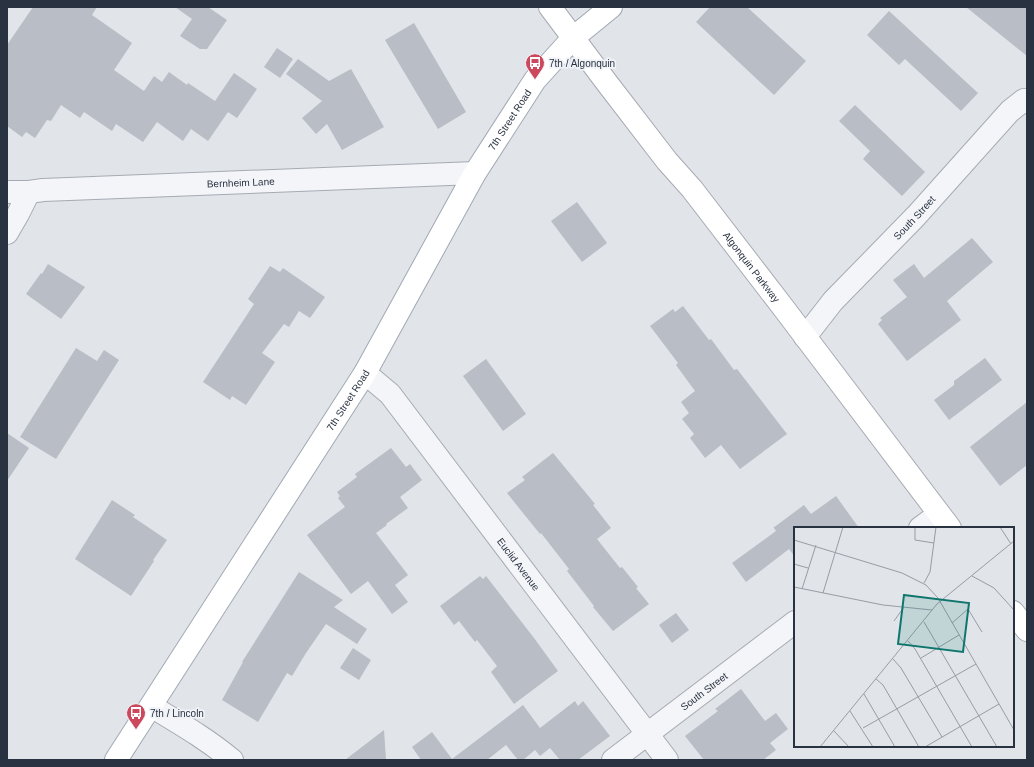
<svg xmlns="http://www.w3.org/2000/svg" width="1034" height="767" font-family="Helvetica,sans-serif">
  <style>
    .building { fill: #b8bdc6 }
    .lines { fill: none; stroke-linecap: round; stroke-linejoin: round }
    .street-casing { stroke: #a6abb3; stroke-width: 24 }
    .secondary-casing { stroke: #a6abb3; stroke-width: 24 }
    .primary-casing { stroke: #a0a9b5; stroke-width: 24 }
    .street { stroke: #f4f5f8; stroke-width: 22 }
    .secondary { stroke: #fff; stroke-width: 22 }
    .primary { stroke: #fff; stroke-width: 22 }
    .labels { text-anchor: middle; stroke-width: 3.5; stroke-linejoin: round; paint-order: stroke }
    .poi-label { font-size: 10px; fill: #293241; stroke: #f0f3f7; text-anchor: start }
    .street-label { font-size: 10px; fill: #293241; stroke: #f0f3f7 }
    .inset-road { fill: none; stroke: #979da6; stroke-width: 1 }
    .view { fill: #0f766e; fill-opacity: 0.15; stroke: #0f766e; stroke-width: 2 }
    .inset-edge { fill: none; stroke: #293241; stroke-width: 2 }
  </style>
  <rect width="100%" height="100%" fill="#e1e4e9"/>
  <!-- building -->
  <g class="building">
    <polygon points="33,7 97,7 92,15 132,43 114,70 144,91 154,76 162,82 169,72 187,85 188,83 215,101 234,73 257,89 237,118 228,112 208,141 191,129 183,141 157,122 143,142 116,124 112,131 84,112 80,118 61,105 51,121 47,120 35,138 26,132 22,137 7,126 7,45"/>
    <polygon points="175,7 208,7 227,20 207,49 200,49 180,36 192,19"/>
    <polygon points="710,7 747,7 806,61 774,95 696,22"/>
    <polygon points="966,7 1027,7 1027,56"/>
    <polygon points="889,11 978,93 961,111 905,59 899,65 867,35"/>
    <polygon points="414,23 466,112 438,129 385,40"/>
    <polygon points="277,48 293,59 280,78 264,67"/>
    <polygon points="298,59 329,81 351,69 384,127 342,150 327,124 316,134 302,118 322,101 286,74"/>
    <polygon points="855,105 925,172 902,196 863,159 870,151 839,121"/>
    <polygon points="577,202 607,243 582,262 551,221"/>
    <polygon points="972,238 993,262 947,301 961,320 907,361 878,324 882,320 880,318 907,297 893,280 914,264 924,278"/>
    <polygon points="48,264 85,287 61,319 26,294 41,273 42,274"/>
    <polygon points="270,266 280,272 283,268 325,297 310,318 299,311 289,327 284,324 262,353 275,362 246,405 232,396 230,400 203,382 254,304 248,299"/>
    <polygon points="683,306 709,340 711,339 734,370 737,369 787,434 740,469 721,445 705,458 690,438 694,434 682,419 689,413 681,402 695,391 676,365 678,363 650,326 673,309 675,312"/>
    <polygon points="76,348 97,361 104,350 119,360 56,459 20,437"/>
    <polygon points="985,358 1002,380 949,420 934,400 954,385 954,381"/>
    <polygon points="486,359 526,414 503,431 463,376"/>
    <polygon points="1027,402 1027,465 1000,486 970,447"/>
    <polygon points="7,433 29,448 7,481"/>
    <polygon points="391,448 406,467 410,464 422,480 400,497 408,508 386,524 387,525 376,533 408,575 395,585 408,602 392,614 368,581 351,594 307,535 345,507 338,498 340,496 337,492 357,477 355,474"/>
    <polygon points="553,453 595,504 593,505 611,528 597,539 620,568 622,567 638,587 636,588 649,604 613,631 593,607 594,606 567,571 569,569 541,533 540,534 523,513 507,493 525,480 522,477"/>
    <polygon points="836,496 859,528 795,528 795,557 789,549 746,582 732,563 776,531 774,528 773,528 804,505 811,514"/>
    <polygon points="112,500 135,515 133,517 167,540 153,560 154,561 131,596 75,559"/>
    <polygon points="299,572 343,600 334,607 367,629 357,644 326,624 306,653 292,676 287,673 258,722 222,700 243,662 242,662"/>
    <polygon points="480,576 483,579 486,576 534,638 558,671 514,704 491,672 497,666 477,640 475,642 459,621 454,625 440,606"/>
    <polygon points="676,613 689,630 672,643 659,625"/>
    <polygon points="353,648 371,660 359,680 340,668"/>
    <polygon points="741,689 765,721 776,713 788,729 770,743 776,750 763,760 704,760 685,736 718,711 715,709"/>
    <polygon points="575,701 578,706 583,701 610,736 578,760 560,760 550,748 540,756 535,750 523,760 518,760 506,745 487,760 421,760 412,747 432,732 452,759 523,705 540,728"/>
    <polygon points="384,730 386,760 345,760"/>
  </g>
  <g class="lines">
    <!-- street casing -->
    <g class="street-casing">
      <g id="street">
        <path id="s1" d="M7,192h22l14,-2 432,-17"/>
        <polyline points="7,233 18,214 29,192"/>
        <path id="s2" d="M805,337l28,-36 83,-85 94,-105 14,-11 3,2"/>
        <path id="s3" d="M365,373l25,21 277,366"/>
        <polyline points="920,528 939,514"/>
        <path d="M151,706c28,17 56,33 81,54"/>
        <path id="s4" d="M613,760l182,-138"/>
      </g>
    </g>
    <!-- secondary casing -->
    <g class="secondary-casing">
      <g id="secondary">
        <path id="s5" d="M550,7l57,76 60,78 25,28 90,117 168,222"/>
        <polyline points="1013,612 1027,630"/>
      </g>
    </g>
    <!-- primary casing -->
    <g class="primary-casing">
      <g id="primary">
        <path id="s6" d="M116,760l249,-387 110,-200 60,-93 38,-42 38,-31"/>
      </g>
    </g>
    <!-- street -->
    <use href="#street" class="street"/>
    <!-- secondary -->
    <use href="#secondary" class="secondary"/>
    <!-- primary -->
    <use href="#primary" class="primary"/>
  </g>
  <!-- icons -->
  <defs>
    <g id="bus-pin" transform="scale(1)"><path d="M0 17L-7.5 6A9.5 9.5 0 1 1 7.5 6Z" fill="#cc485d" stroke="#f0f3f7"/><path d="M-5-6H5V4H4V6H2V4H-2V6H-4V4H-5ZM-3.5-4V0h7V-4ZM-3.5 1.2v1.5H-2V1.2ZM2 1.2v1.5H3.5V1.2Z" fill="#fff"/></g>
  </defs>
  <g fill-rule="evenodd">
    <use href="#bus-pin" x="535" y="63"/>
    <use href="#bus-pin" x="136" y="713"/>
  </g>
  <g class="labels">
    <!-- poi labels -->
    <g class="poi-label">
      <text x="549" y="67">7th / Algonquin</text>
      <text x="150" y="717">7th / Lincoln</text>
    </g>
    <!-- street labels -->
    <g class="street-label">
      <text dy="4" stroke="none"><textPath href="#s6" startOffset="752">7th Street Road</textPath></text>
      <text dy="4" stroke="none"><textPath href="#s1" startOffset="234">Bernheim Lane</textPath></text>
      <text dy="4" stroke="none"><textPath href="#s2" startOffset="162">South Street</textPath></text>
      <text dy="4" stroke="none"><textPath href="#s5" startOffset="329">Algonquin Parkway</textPath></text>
      <text dy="4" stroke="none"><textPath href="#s6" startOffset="428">7th Street Road</textPath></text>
      <text dy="4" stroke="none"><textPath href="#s3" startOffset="246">Euclid Avenue</textPath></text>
      <text dy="4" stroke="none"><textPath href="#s4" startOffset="114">South Street</textPath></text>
    </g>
  </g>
  <!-- overview -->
  <g transform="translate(794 527)">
    <rect width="220" height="220" fill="#e1e4e9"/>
    <path class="inset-road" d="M121,0v13l19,3M206,0l11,17M0,13l108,33 24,12 12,13 76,132M0,37l14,4M178,49l22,12 20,22M130,56l6,-11 6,-45M0,60l89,18 49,5M8,62l14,-44M29,66l20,-66M100,94l10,-14M130,95l73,125M158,96l16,-14 14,23M114,114l7,8 57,98M127,131l38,-23M99,132l8,9 41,69M82,152l7,6 36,62M70,167l31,53M56,184l23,36M69,201l113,-64M40,204l15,16M26,220l117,-143 77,-63M131,220l74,-43"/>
    <path class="view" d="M110,68l65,8 -6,49 -65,-8z"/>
    <rect width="220" height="220" class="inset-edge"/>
  </g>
  <!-- border -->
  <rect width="1034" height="767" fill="none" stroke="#293241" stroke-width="16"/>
</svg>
